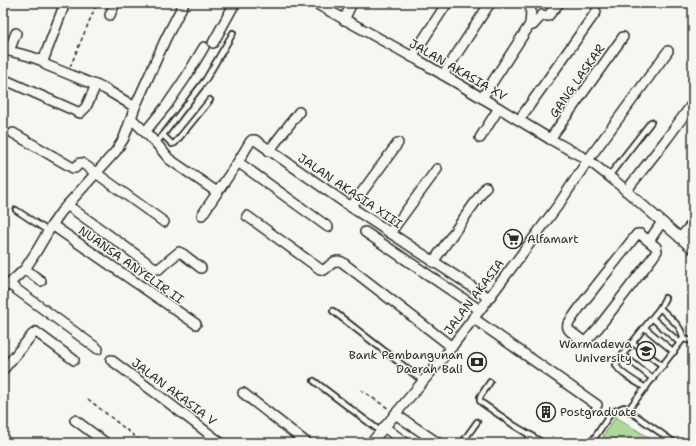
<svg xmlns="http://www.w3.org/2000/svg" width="696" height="446" font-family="'Shantell Sans',sans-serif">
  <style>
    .green { fill: #adda99; stroke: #6c8262 }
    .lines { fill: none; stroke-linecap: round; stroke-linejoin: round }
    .service-casing { stroke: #2b2b2b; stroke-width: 8 }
    .minor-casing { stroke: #2b2b2b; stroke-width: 12 }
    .path { stroke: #2b2b2b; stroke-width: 1.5; stroke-dasharray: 4 3; stroke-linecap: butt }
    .service { stroke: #f6f6f2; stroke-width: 4.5 }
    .minor { stroke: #f6f6f2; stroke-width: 9 }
    .labels { text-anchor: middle; stroke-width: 3; stroke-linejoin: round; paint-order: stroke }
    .street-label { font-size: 12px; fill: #2b2b2b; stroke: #f6f6f2 }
    .poi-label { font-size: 12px; fill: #2b2b2b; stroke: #f6f6f2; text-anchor: start }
  </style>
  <rect width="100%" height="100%" fill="#f6f6f2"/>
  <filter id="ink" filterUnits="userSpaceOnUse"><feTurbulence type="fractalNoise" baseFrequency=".025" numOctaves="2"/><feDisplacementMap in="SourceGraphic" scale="8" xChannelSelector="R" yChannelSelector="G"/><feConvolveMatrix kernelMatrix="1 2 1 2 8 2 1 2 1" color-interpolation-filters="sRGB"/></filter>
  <g filter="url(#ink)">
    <!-- green -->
    <polygon class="green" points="616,417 654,441 653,443 613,443 603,436"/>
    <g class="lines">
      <!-- service casing -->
      <g class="service-casing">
        <g id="service">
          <polyline points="163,135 172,144 175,143 210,100"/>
          <polyline points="156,143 163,135 206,79 233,33"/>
          <polyline points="609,176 651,122"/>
          <polyline points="16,210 48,231"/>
          <polyline points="333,311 423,381"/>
          <polyline points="652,318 680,343"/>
          <polyline points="645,328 674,352"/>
          <polyline points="683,339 693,341"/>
          <polyline points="633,343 663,366"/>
          <polyline points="623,355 653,379"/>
          <polyline points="314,381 380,431"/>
          <polyline points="490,382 480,397 480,401 482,403 515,426 543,443"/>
          <path d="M646,388c-8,-5 -26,-14 -30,-23l4,-7 40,-50 5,-10"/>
          <polyline points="628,410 675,443"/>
          <polyline points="462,443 477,422"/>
          <polyline points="526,443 531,435"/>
          <path d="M591,443l18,-27 6,-5 9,-4 4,3 55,-71c0,-13 -15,-22 -23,-31"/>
        </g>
      </g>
      <!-- minor casing -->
      <g class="minor-casing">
        <g id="minor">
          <polyline points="315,3 418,60 499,108 550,139 588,160 615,181 693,249"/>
          <polyline points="110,15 115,3"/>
          <polyline points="344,20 352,3"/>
          <polyline points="529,26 533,25 542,15 546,16 548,16 559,3"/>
          <polyline points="213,43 235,3"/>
          <polyline points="3,47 9,51 29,56 43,61 46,65 105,89 135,107"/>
          <polyline points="9,51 16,33"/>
          <polyline points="412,57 447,3"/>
          <polyline points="43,61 65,3"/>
          <polyline points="443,75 490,3"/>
          <polyline points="3,79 80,113 86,107 96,85"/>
          <path d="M482,98l47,-72c3,-7 1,-15 2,-23"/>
          <polyline points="131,118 156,143 169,159 217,192"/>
          <polyline points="519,120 596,12"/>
          <polyline points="145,132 167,105 186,77 204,47"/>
          <polyline points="13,133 73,168 75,168 80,163 82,163 164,222"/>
          <polyline points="480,138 499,108"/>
          <polyline points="550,139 623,37"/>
          <polyline points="269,151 299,112"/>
          <polyline points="238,162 328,227"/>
          <polyline points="626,191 666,140 693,103"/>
          <polyline points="67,205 156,269 159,269 161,267 179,252 183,254 201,268"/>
          <polyline points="351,207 398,143"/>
          <polyline points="202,215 238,162 250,142 252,140 255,140 351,207 489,298"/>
          <path d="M247,216l73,53 4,1c6,-4 11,-12 18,-8l110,85"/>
          <polyline points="52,225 196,324"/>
          <polyline points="365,232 480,310"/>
          <polyline points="390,233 437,169"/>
          <path d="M637,234h3l16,13 1,4 -4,6 -55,71 -12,13h-3l-13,-10c-2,-2 -3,-4 -2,-7l17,-24z"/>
          <polyline points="680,238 693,223"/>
          <polyline points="649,241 662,222"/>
          <polyline points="433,262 486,187"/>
          <polyline points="25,269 41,281"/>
          <polyline points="9,284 98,349"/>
          <polyline points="3,288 9,284 25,269 36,252 52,225 61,212 116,151 124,138 135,107 166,38 184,3"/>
          <polyline points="473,318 597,405"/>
          <polyline points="111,360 161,397 221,443"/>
          <polyline points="3,370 32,335 36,332 74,360"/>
          <polyline points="243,393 307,443"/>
          <polyline points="395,414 438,443"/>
          <polyline points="75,420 106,443"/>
          <polyline points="384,427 406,443"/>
          <polyline points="371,443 446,354 489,298 559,204 588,160 668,51"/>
        </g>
      </g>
      <!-- path -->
      <g class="path">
        <polyline points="70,67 97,3"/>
        <polyline points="361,390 389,409"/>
        <polyline points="88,399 143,443"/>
      </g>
      <!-- service -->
      <use href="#service" class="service"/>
      <!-- minor -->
      <use href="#minor" class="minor"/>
    </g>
  </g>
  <!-- icons -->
  <defs>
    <g id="supermarket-ring" transform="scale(1)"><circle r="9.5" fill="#f6f6f2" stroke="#2b2b2b" stroke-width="1.5"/><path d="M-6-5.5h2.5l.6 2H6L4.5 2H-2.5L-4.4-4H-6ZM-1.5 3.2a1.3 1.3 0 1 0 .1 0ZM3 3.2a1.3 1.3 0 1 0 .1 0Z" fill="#2b2b2b"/></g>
    <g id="university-ring" transform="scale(1)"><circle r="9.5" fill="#f6f6f2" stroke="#2b2b2b" stroke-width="1.5"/><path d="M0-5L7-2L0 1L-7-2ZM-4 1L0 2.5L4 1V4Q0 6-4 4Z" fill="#2b2b2b"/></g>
    <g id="bank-ring" transform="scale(1)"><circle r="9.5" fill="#f6f6f2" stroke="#2b2b2b" stroke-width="1.5"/><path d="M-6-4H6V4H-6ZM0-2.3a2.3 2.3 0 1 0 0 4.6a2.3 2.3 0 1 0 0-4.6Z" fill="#2b2b2b"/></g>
    <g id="building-ring" transform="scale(1)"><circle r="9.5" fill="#f6f6f2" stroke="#2b2b2b" stroke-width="1.5"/><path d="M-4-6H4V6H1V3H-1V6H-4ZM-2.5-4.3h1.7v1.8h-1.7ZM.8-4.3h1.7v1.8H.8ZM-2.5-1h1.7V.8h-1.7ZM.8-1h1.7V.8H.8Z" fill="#2b2b2b"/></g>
  </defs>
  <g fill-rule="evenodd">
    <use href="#supermarket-ring" x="513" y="239"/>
    <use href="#university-ring" x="646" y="351"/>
    <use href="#bank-ring" x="477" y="362"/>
    <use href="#building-ring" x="546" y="412"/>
  </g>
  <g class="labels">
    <!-- street labels -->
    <g class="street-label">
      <text transform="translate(458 70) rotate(30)" y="4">JALAN AKASIA XV</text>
      <text transform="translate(577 81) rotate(-55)" y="4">GANG LASKAR</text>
      <text transform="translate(350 191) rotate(34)" y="4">JALAN AKASIA XIII</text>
      <text transform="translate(131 265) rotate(35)" y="4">NUANSA ANYELIR II</text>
      <text transform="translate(474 297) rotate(-53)" y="4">JALAN AKASIA</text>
      <text transform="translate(174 392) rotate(37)" y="4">JALAN AKASIA V</text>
    </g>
    <!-- poi labels -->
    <g class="poi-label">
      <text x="527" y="243">Alfamart</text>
      <text x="632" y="348" text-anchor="end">Warmadewa<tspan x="632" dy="14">University</tspan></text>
      <text x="463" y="359" text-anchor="end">Bank Pembangunan<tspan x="463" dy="14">Daerah Bali</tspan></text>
      <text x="560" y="416">Postgraduate</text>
    </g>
  </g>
  <!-- margin -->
  <rect width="696" height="446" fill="none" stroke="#f6f6f2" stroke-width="16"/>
  <rect x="8" y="8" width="680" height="430" fill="none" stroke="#2b2b2b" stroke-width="1.5" filter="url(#ink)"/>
</svg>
